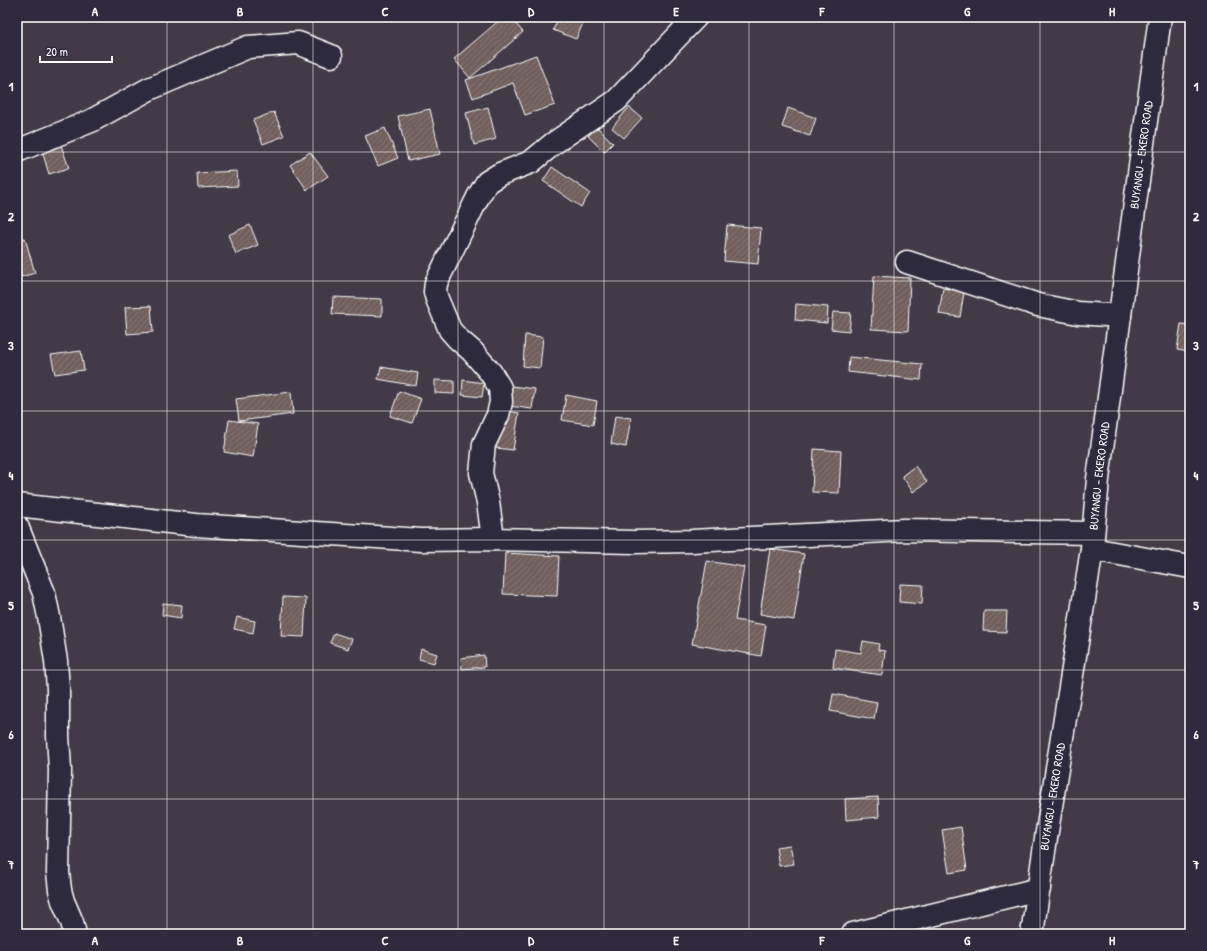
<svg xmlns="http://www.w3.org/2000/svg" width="1207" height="951" font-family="'Patrick Hand',sans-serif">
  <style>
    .building { fill: url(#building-hatch); stroke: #fff }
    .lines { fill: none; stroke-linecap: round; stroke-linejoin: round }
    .minor-casing { stroke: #fff; stroke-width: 25 }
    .primary-casing { stroke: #fff; stroke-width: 25 }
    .minor { stroke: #2f2a3d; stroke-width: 22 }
    .primary { stroke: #2f2a3d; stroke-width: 22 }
    .grid { fill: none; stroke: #fff; stroke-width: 1; stroke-opacity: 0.55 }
    .labels { text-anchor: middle; stroke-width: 4; stroke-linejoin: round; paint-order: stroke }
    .street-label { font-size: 12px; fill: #fff; stroke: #2f2a3d }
    .neatline { fill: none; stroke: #fff; stroke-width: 1.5 }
    .grid-label { font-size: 13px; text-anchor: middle; font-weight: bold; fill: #fff }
  </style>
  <defs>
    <pattern id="building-hatch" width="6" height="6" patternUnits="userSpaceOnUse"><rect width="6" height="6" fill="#705e5d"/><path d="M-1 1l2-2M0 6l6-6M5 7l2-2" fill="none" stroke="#857675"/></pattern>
  </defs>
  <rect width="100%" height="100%" fill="#423a47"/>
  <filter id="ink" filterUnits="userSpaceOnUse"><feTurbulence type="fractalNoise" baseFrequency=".025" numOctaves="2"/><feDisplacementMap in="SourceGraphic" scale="8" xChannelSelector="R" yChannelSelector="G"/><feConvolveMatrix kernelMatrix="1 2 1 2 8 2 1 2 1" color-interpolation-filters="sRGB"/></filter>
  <g filter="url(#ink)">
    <!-- building -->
    <g class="building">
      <polygon points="503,17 510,17 523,32 470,78 454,59"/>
      <polygon points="559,17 573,17 584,21 576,39 553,30"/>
      <polygon points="536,55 555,105 525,115 513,83 473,98 466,80"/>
      <polygon points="488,107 496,139 474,145 466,113"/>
      <polygon points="629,107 642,118 624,138 612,128"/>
      <polygon points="788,108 816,118 810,136 782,127"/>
      <polygon points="430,109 440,154 408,161 398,116"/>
      <polygon points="274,112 284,136 263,144 253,120"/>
      <polygon points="597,127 613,143 604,152 588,136"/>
      <polygon points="385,128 398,158 378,166 365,136"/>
      <polygon points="61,145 69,168 49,174 42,151"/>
      <polygon points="310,152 328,176 307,190 290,165"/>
      <polygon points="552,167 590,193 581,207 543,181"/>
      <polygon points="237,171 238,186 198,188 197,173"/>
      <polygon points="250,225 258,245 236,254 228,235"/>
      <polygon points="727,225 761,228 758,264 724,261"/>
      <polygon points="25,238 35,273 21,277 17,264 17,240"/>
      <polygon points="874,276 910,278 908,331 871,329"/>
      <polygon points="943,288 964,292 960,317 939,314"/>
      <polygon points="333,297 382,299 382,316 332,314"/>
      <polygon points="796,304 828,307 827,323 795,320"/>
      <polygon points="151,306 153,332 127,334 125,307"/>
      <polygon points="833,312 851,313 849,331 831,329"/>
      <polygon points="1181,324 1190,325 1190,352 1177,350"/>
      <polygon points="525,335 543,337 540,368 523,366"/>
      <polygon points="81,351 84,370 55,374 51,355"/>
      <polygon points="849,357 922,364 921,380 848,372"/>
      <polygon points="381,367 418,373 416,386 378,379"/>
      <polygon points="435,380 454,381 454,394 435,393"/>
      <polygon points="463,380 484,383 482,397 462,395"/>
      <polygon points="511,386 535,389 532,409 509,406"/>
      <polygon points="399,391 421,399 412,423 390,416"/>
      <polygon points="291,392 293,414 239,421 236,399"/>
      <polygon points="566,395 597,401 593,425 562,420"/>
      <polygon points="502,410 519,413 513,450 496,448"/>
      <polygon points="615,416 631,418 626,447 611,444"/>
      <polygon points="229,420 258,424 253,457 224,452"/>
      <polygon points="814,449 841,451 839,493 812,492"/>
      <polygon points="915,466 927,482 913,492 902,476"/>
      <polygon points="770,549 804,554 794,620 760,614"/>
      <polygon points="505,553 559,556 557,596 503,594"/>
      <polygon points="707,561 744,567 735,620 766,625 761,656 692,644"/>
      <polygon points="900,584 923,585 922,604 899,602"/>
      <polygon points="283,597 306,598 304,637 281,636"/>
      <polygon points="163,603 182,605 181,618 162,615"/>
      <polygon points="984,611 1007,611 1006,632 983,631"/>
      <polygon points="237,617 255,621 253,633 234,629"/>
      <polygon points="334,633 352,639 348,649 330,643"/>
      <polygon points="863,641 879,644 878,650 885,651 882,675 833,668 835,649 861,653"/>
      <polygon points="421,649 437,654 434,663 419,659"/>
      <polygon points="484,655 485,667 462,669 461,658"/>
      <polygon points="833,694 877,702 874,719 830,711"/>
      <polygon points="878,797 879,817 846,820 845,799"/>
      <polygon points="961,827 967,870 949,873 942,830"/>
      <polygon points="790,845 794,864 779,866 776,847"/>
    </g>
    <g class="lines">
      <!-- minor casing -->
      <g class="minor-casing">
        <g id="minor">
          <polyline points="17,151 91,121 149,89 248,47 298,43 331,56"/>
          <polyline points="907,262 1038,305 1078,313 1120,316"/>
          <polyline points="17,505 196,525 421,540 493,539 634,542 692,541 904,530 1093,533"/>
          <polyline points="17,526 44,593 49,617 56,661 58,689 58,736 60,770 58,872 60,890 63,901 72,922 75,934"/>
          <polyline points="493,539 488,502 481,473 484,444 498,415 501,402 500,388 491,373 472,351 458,339 450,330 437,299 435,292 436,283 478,197 487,182 500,174 531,162 554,143 616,101 696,17"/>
          <polyline points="1092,549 1190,567"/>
          <polyline points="853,934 1039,889"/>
        </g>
      </g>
      <!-- primary casing -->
      <g class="primary-casing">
        <g id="primary">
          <path id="s1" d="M1032,934l14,-96 46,-289 6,-70 62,-462"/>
        </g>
      </g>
      <!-- minor -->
      <use href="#minor" class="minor"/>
      <!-- primary -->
      <use href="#primary" class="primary"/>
    </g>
  </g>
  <!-- grid -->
  <path class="grid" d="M167,17v917M313,17v917M458,17v917M604,17v917M749,17v917M894,17v917M1040,17v917M17,152h1173M17,281h1173M17,411h1173M17,540h1173M17,670h1173M17,799h1173"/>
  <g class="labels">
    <!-- street labels -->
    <g class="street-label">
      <text dy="4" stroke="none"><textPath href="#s1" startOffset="787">BUYANGU - EKERO ROAD</textPath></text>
      <text dy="4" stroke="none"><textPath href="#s1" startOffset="463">BUYANGU - EKERO ROAD</textPath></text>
      <text dy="4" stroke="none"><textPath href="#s1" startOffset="139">BUYANGU - EKERO ROAD</textPath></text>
    </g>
  </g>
  <!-- margin -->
  <rect width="1207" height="951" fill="none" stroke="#2f2a3d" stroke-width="44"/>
  <!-- scale -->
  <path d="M40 56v6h72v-6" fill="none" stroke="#ffffff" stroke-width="2"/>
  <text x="46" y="56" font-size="12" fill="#ffffff" stroke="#2f2a3d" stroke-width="3" paint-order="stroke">20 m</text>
  <rect x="22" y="22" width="1163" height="907" class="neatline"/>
  <g class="grid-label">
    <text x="95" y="16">A</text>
    <text x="240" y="16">B</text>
    <text x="385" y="16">C</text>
    <text x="531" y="16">D</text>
    <text x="676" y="16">E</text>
    <text x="822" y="16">F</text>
    <text x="967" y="16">G</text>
    <text x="1112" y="16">H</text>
    <text x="11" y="91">1</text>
    <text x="1196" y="91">1</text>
    <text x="11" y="221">2</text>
    <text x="1196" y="221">2</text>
    <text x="11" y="350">3</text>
    <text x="1196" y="350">3</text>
    <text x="11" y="480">4</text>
    <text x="1196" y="480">4</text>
    <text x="11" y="610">5</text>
    <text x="1196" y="610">5</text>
    <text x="11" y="739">6</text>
    <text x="1196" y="739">6</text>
    <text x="11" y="869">7</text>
    <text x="1196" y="869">7</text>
    <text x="95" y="945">A</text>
    <text x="240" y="945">B</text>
    <text x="385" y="945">C</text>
    <text x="531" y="945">D</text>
    <text x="676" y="945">E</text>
    <text x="822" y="945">F</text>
    <text x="967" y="945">G</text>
    <text x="1112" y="945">H</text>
  </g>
</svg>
